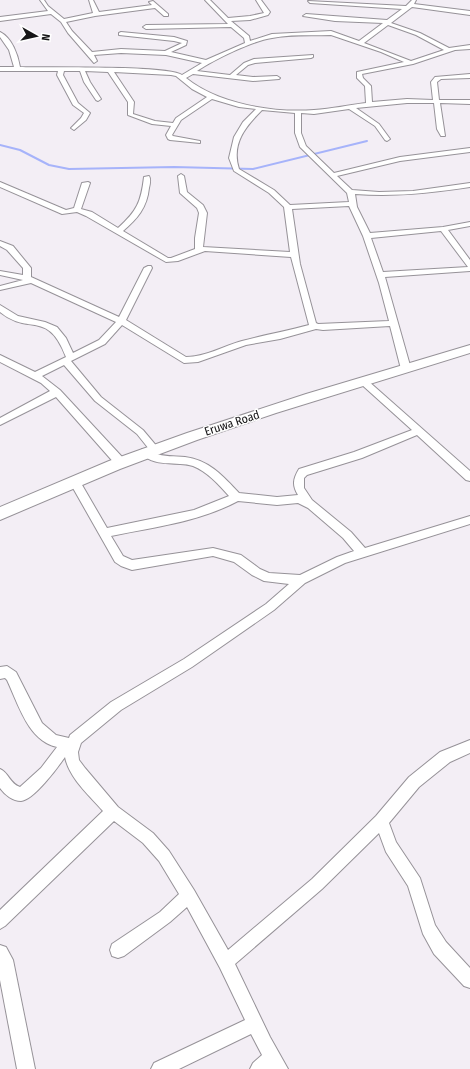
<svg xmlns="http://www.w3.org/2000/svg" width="470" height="1069" font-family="'Fira Sans Condensed',sans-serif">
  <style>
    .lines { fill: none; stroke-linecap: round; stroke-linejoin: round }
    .stream { stroke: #a6b3fa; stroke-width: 2 }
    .minor-casing { stroke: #969298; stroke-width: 2 }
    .secondary-casing { stroke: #969298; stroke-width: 2 }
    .minor { fill: #fff; fill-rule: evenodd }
    .secondary { fill: #fff; fill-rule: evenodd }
    .labels { text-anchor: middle; stroke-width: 3; stroke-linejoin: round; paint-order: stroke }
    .street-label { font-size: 12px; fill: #161517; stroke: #fff }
  </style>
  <rect width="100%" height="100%" fill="#f3eef5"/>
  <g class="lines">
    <!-- stream -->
    <polyline class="stream" points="0,145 20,150 49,165 69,169 174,167 253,169 367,141"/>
    <!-- minor casing -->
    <g class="minor-casing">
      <g id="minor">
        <path d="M40,0h4l4,6 16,13 29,-6 -4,-13h4l6,12 53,-7 -3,-3 4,-1 15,13v2h-4l-9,-8 -60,8 -29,6 6,9 20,21 29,-3 44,2 17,-8 -8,-2 -55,-6v-2l2,-1 53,5 13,4 -1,4 -15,7 35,8 39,-17 -1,-5 -13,-11 -85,2 -3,-2 3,-2 82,-1 -23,-24h5l18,18 22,-2 14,-3 -8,-13h5l9,12 -2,3 -18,5 -19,1 18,15 1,5 22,-7 59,-3 28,10 24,-18 -48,-2 -32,-5 3,-2 81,6 15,-11 -92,-6 -2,-2 98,5 6,-6h4l-2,4 56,7v4l-58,-8 -21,16 29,10 29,15 21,-3v4l-15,1 -42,14 -51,10 1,4 8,8 1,16 35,-3 26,1 -2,-18 4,-5 35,-3v4l-29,1 -4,3 2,18h31v4l-30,-1 5,33h-4l-4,-7 -3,-26h-27l-51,5 23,16 11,15 -3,2 -2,-1 -10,-14 -26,-17 -35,5 -13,-1v20l5,13 28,27 66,-16 70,-9v4l-70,9 -63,15 15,14 27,2 34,-1 57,-8v4c-40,6 -75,10 -115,7l2,13 13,26 73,-6 27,-5v4l-22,4 22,30v11l-85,6 26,92 -2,2h-6l-2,-2 -11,-43 -67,4 -7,-1 -36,10 -34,6 -48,17 -14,1 -62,-38 -17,19 -34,17 30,36 42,33 16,19 -5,4c10,4 21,3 31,4 24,3 38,19 54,36l38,4 21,-2c-6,-10 -5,-16 1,-26l55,-17 58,-22 -51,-46 -2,-2 2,-2h6l103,91v10l-4,-1 -49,-45 -55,23 -55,17 -3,3v10l8,12 39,32 14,16 105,-32v8l-125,39 -40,20 -31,27 -82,57 -71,43 -40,33 -3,9 1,8 6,8 33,39 35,26 16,18 25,39 34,60 84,-71 64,-63 33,-39 31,-25 30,-12v13l-20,9 -31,25 -30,36 7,19 24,36 15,47 11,17 24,26v20l-6,-2 -30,-32 -11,-20 -15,-48 -22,-34 -7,-19 -57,56 -87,75 35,73 18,32h-38l3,-6 9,-8 -11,-21 -72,35h-28l3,-6 91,-43 -25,-52 -33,-61 -17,15 -46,34 -6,2 -6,-2 -2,-6 2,-6 48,-32 19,-18 -20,-33 -16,-18 -29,-22 -109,105 -5,3v-19l103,-99c-13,-15 -34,-33 -38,-54 -7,10 -31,43 -44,44 -8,0 -16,-6 -21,-13v-19c9,4 10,15 20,18l21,-19 16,-21c-29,-6 -39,-44 -50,-67l-2,-2 -5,1v-12l7,-1 9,6 26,51 14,12 13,3 1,-3 41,-33 73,-43 82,-55 23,-20 -25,-3 -12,-6 -18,-13 -21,-6 -81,14 -11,-4 -6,-4 -46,-81 1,-3h8l29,50 87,-18 35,-14c-10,-11 -21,-24 -36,-30 -15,-5 -42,2 -52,-14l1,-3h7l-12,-15 -42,-33 -31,-36 -22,11 18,14 64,69 1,3 -1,3h-8l-60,-68 -56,28v-7l50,-27 -9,-8 -41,-21v-7l35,17 31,-15c-18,-48 -37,-21 -66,-45v-7l18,11 27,6 12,5 9,11 7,15 26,-13 17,-18 -85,-39 -31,7v-4l23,-6 -23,-5v-4l23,4v-7l-16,-18 -7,-4v-5l13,5 18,22v9l88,40 25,-49 4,-2h3l1,2 -26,52 60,37c19,0 38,-11 56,-16 22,-6 45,-10 67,-16l-18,-68 -86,-6 -27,10 -12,1 -80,-46 -9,-4 -15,2 -62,-27v-5l66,28 8,-2 8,-25 6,-1 2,1 -9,26 11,3 26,16c19,-17 23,-26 26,-51l5,-1c2,3 1,8 0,12 -2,20 -12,31 -26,43l45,27h3l24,-9v-11l4,-25 -2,-5 -17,-15 -2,-17 3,-2 3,2 3,16 16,13 4,8 -4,34 87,5 -6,-45 -15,-14 -35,-22 -5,-13 5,-21 9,-15 13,-13 -17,-2 -27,-8 -31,21 -9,15 1,1 27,5v2l-30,-3 -2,-1 -2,-4 5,-9 -19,-2 -24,-9v-13l-20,-30 -23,-1 5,11 11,17 -3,2 -2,-1 -12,-18 -4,-11h-16l-1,4 15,28 12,10 -4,7 -12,10 -3,-2 10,-10 3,-5 -11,-8 -16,-30 1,-4h-58v-4h14l-5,-17 -9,-13v-5c12,6 18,23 20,35 26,1 147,-2 162,8l20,-12 -36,-8 -45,-2 -27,2 3,6 -3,2 -26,-30 -7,-11 -10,-8 -51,7v-4l48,-6zM388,25l28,10 28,15 -33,11 -47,-18zM331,35l50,17 23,10 -47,10v6l8,8 1,17c-17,2 -35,6 -52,7 -41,3 -96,-6 -128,-32l7,-4 60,7 26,-2 1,-1 -3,-2 -24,1 -17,-2 12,-10 7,-2 56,-5 2,-1v-2l-59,4 -10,4 -14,12 -33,-4c18,-12 55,-30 75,-33 19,-4 40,-2 59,-3zM114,72l57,3 5,1 16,13 15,8 -31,21 -3,5 -18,-2 -22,-7 1,-12zM262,110l33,3v20l5,14 47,46 2,9 -59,3 -16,-15 -35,-21c-8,-25 6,-42 23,-59zM349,206l14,30 16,47 10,38 -71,3 -2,-1 -16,-59 -8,-55zM441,231l27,36 -85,5 -12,-34zM238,501l39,4 21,-2 10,5 35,30 11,13 -17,6 -37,18 -31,-2 -9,-4 -19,-14 -28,-7 -81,12 -9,-4 -12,-20c43,-9 88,-14 127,-35z"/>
        <polygon points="0,945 6,947 13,960 35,1069 17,1069 0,980"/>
      </g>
    </g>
    <!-- secondary casing -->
    <g class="secondary-casing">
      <polygon id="secondary" points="470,345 470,353 276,413 197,440 120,469 0,520 0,507 109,461 187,433 306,394"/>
    </g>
    <!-- minor -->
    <use href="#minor" class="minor"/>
    <!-- secondary -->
    <use href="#secondary" class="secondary"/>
  </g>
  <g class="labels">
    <!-- street labels -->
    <g class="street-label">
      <text transform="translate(232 423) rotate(-18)" y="4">Eruwa Road</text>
    </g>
  </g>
  <!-- north arrow -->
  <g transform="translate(36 36) rotate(98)" stroke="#ffffff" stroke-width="3" paint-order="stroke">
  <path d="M0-3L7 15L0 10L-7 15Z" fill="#161517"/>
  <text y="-6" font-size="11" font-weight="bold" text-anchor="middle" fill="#161517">N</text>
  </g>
</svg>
